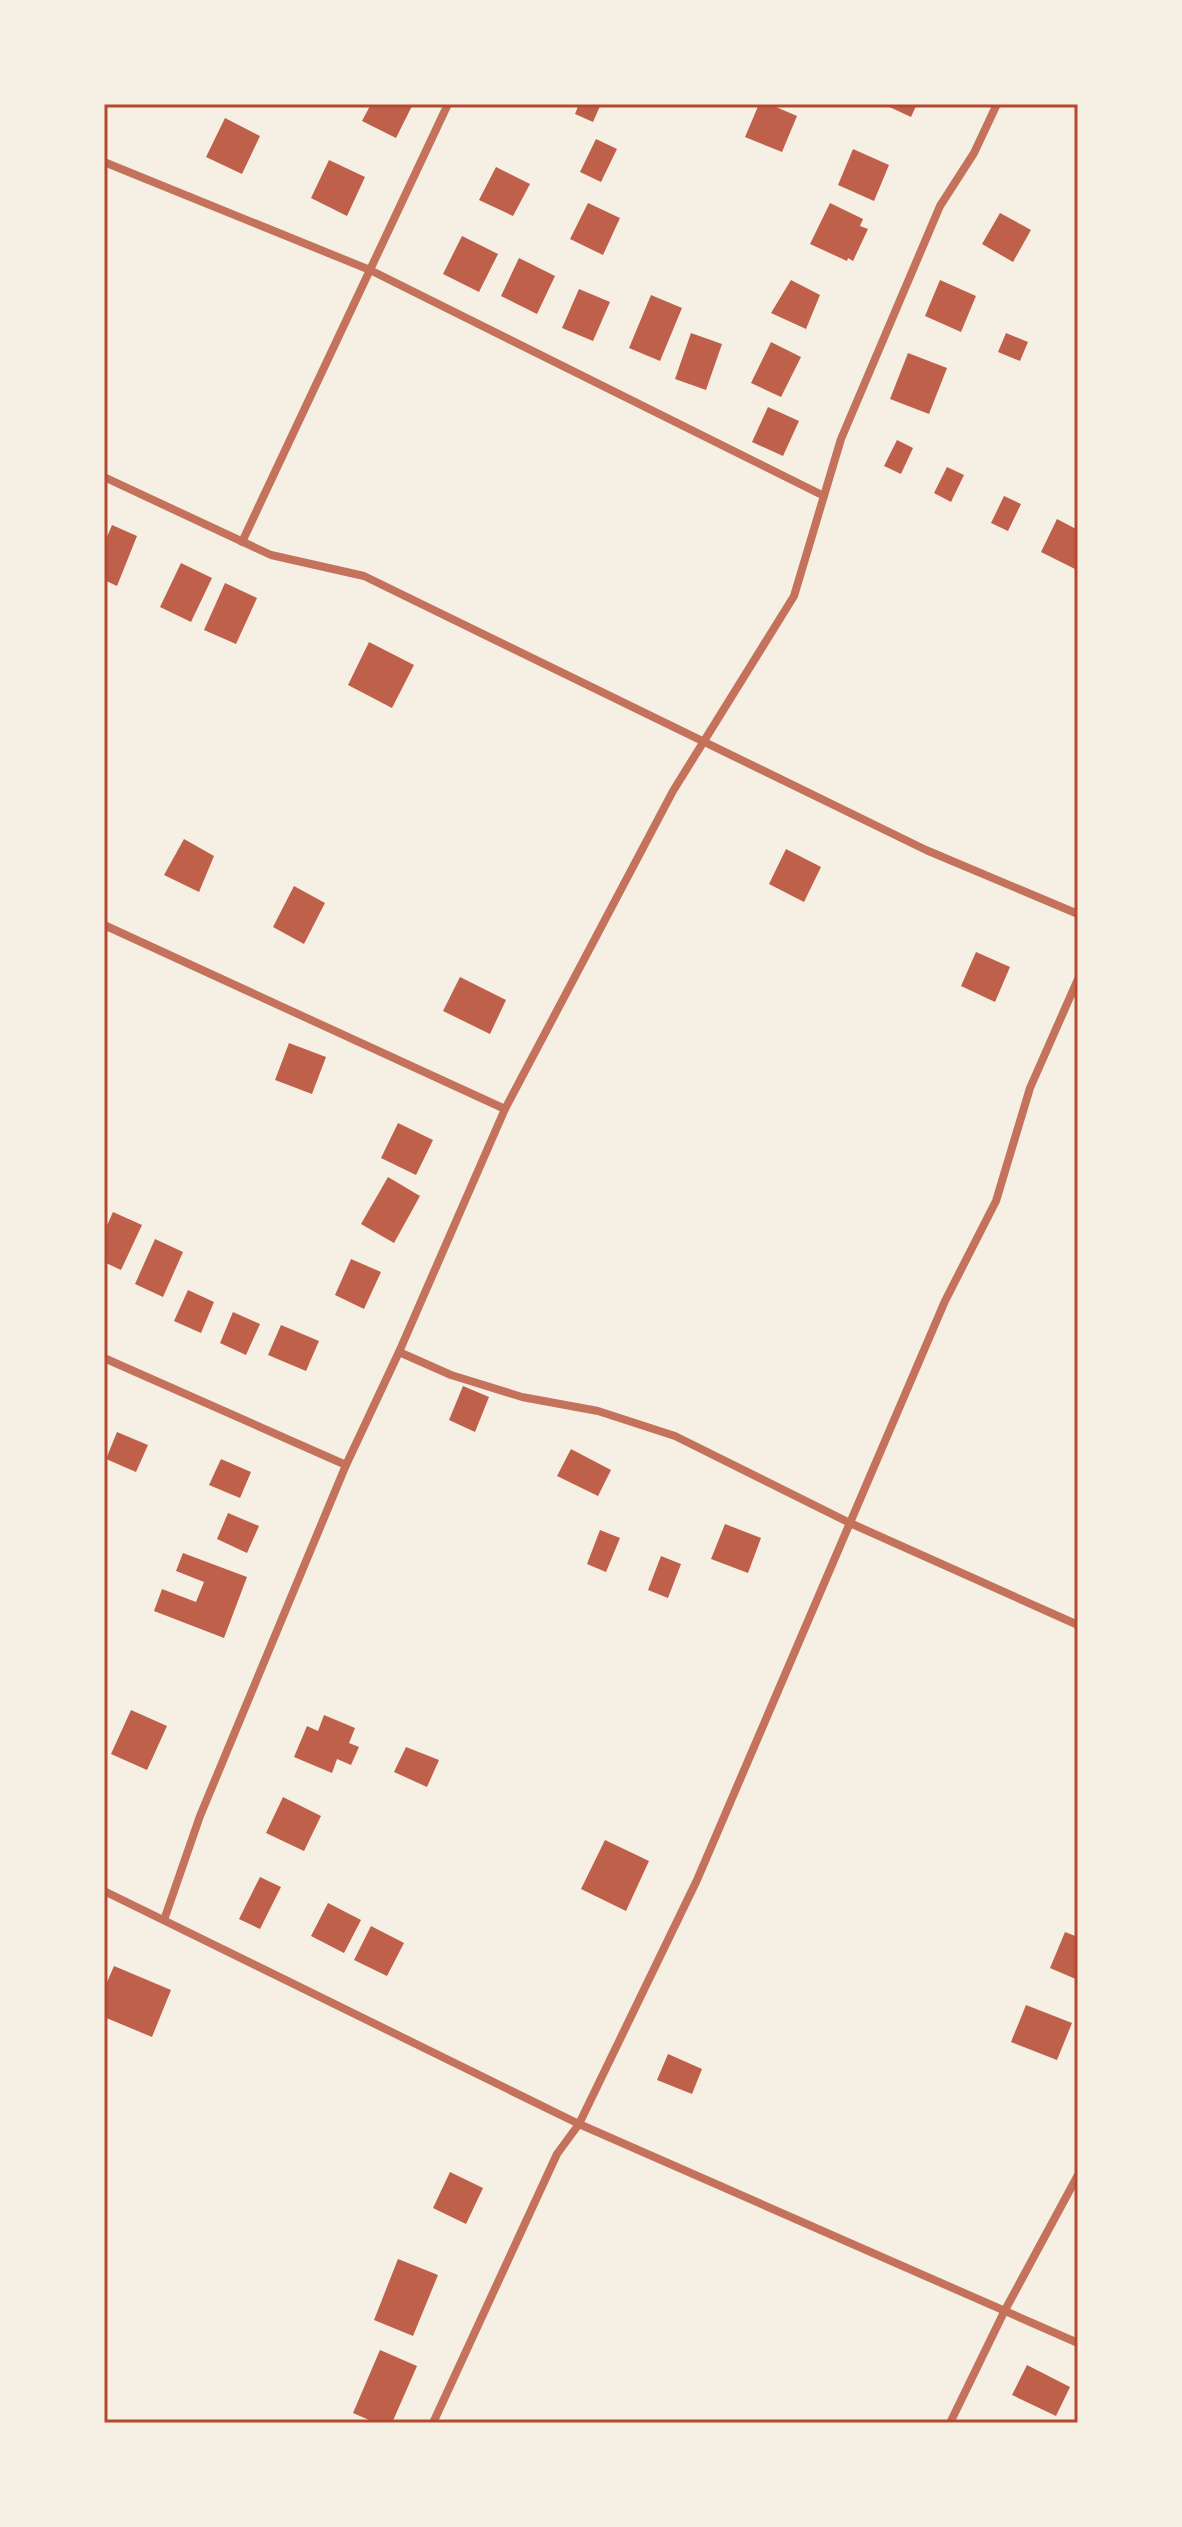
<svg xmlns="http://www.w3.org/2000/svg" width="1182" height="2527" font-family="Rubik,sans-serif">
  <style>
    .building { fill: #bf614a }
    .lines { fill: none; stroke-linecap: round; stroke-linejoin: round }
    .minor { stroke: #c5725c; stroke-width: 8 }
    .neatline { fill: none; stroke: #b5482f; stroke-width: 3 }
  </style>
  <rect width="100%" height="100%" fill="#f6efe4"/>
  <!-- building -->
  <g class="building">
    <polygon points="371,104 413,104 396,138 362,121"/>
    <polygon points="579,104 601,104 593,122 575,114"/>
    <polygon points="759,104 769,104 797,116 782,152 745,137"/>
    <polygon points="883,104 917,104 911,117"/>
    <polygon points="225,118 260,136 242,174 206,157"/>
    <polygon points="596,139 617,149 601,182 580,172"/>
    <polygon points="853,149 889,165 874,201 838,185"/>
    <polygon points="329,160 365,177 347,216 311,198"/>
    <polygon points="496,167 530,184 513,216 479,200"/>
    <polygon points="588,203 620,218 603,255 570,239"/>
    <polygon points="830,203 863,219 860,226 868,229 853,261 848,258 847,261 810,244"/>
    <polygon points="1000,213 1031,230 1013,262 982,244"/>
    <polygon points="462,236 498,254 479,292 443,274"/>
    <polygon points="519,258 555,276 537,314 501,296"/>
    <polygon points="791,280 820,295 806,329 771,313"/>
    <polygon points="940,280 976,296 961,332 925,316"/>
    <polygon points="579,289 610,302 593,341 562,328"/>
    <polygon points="651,295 682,308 660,361 629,348"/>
    <polygon points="691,333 722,344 706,390 675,379"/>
    <polygon points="1006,333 1028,342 1020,361 998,352"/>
    <polygon points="771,342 801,357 781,397 751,383"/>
    <polygon points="908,353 947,368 929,414 890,399"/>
    <polygon points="768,407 799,421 783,456 752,442"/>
    <polygon points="897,440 913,448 901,474 884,466"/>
    <polygon points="947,467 964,475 951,502 934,493"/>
    <polygon points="1004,496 1021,504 1008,531 991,523"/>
    <polygon points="1057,519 1078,530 1078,564 1075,569 1041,552"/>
    <polygon points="112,525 137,536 117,586 104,580 104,544"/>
    <polygon points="181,563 212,578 191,622 160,607"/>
    <polygon points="225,583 257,598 236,644 204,630"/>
    <polygon points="369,642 414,665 392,708 348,685"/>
    <polygon points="184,839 214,856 199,892 164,875"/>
    <polygon points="786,849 821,867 804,902 769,884"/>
    <polygon points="294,886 325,903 304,944 273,927"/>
    <polygon points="976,952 1010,967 995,1002 961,986"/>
    <polygon points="460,977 506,1000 490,1034 443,1011"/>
    <polygon points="289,1043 326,1057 312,1094 275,1080"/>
    <polygon points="398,1123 433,1140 416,1175 381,1158"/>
    <polygon points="388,1177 420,1196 394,1243 361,1224"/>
    <polygon points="113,1212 142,1225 121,1270 104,1262 104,1232"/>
    <polygon points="155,1239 183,1252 163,1297 135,1284"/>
    <polygon points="351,1259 381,1272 364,1309 335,1295"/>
    <polygon points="188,1290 214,1302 201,1333 174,1321"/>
    <polygon points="233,1312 260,1324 246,1355 220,1343"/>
    <polygon points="281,1325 319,1341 306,1371 268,1355"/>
    <polygon points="463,1386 489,1397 475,1432 449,1420"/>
    <polygon points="117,1432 148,1445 136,1472 106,1459"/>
    <polygon points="571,1449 611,1470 598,1496 557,1476"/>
    <polygon points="221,1459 251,1472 240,1498 209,1485"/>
    <polygon points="228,1513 259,1526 247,1553 217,1539"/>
    <polygon points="725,1524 761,1538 748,1573 711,1559"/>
    <polygon points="600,1530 620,1538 606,1572 587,1564"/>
    <polygon points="183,1553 247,1577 224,1638 154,1611 162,1589 196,1602 204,1582 176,1571"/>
    <polygon points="661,1556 681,1564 668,1598 648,1590"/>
    <polygon points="131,1710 167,1726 147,1770 111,1754"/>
    <polygon points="324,1715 355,1728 349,1743 359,1747 351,1765 337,1759 332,1773 294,1757 307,1726 318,1731"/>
    <polygon points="406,1747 439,1760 427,1787 394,1772"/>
    <polygon points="283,1797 321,1816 304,1851 266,1833"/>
    <polygon points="605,1840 649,1861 626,1911 581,1889"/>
    <polygon points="260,1877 281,1887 260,1929 239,1919"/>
    <polygon points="328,1903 361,1920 344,1953 311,1936"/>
    <polygon points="371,1926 404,1943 387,1976 354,1960"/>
    <polygon points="1065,1932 1078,1937 1078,1980 1050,1968"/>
    <polygon points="114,1966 171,1990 152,2037 104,2017 104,1989"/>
    <polygon points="1026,2005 1072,2023 1057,2060 1011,2042"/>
    <polygon points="668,2054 702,2069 692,2094 657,2080"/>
    <polygon points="450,2172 483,2188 466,2224 433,2208"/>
    <polygon points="398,2259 438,2275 413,2336 374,2320"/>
    <polygon points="380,2350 417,2366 392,2423 376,2423 353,2413"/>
    <polygon points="1027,2365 1070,2387 1056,2416 1012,2395"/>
  </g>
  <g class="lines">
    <!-- minor -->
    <g class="minor">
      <polyline points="104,162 370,270 824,496"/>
      <polyline points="104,477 271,555 364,576 926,850 1078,914"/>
      <polyline points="242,542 448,104"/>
      <polyline points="104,925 505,1109"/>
      <polyline points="399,1352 451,1375 522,1397 598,1411 675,1436 850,1523 1078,1625"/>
      <polyline points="104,1358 346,1465"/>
      <polyline points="104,1891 579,2124 1078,2343"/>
      <polyline points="164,1920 200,1816 346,1465 399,1352 505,1109 673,791 794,596 841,439 940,206 974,153 997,104"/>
      <polyline points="433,2423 557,2154 579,2124 697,1880 945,1301 996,1201 1030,1088 1078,979"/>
      <polyline points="950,2423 1004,2312 1078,2175"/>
    </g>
  </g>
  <!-- border -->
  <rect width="1182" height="2527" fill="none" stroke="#f6efe4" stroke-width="212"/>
  <rect x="106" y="106" width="970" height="2315" class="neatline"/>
</svg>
